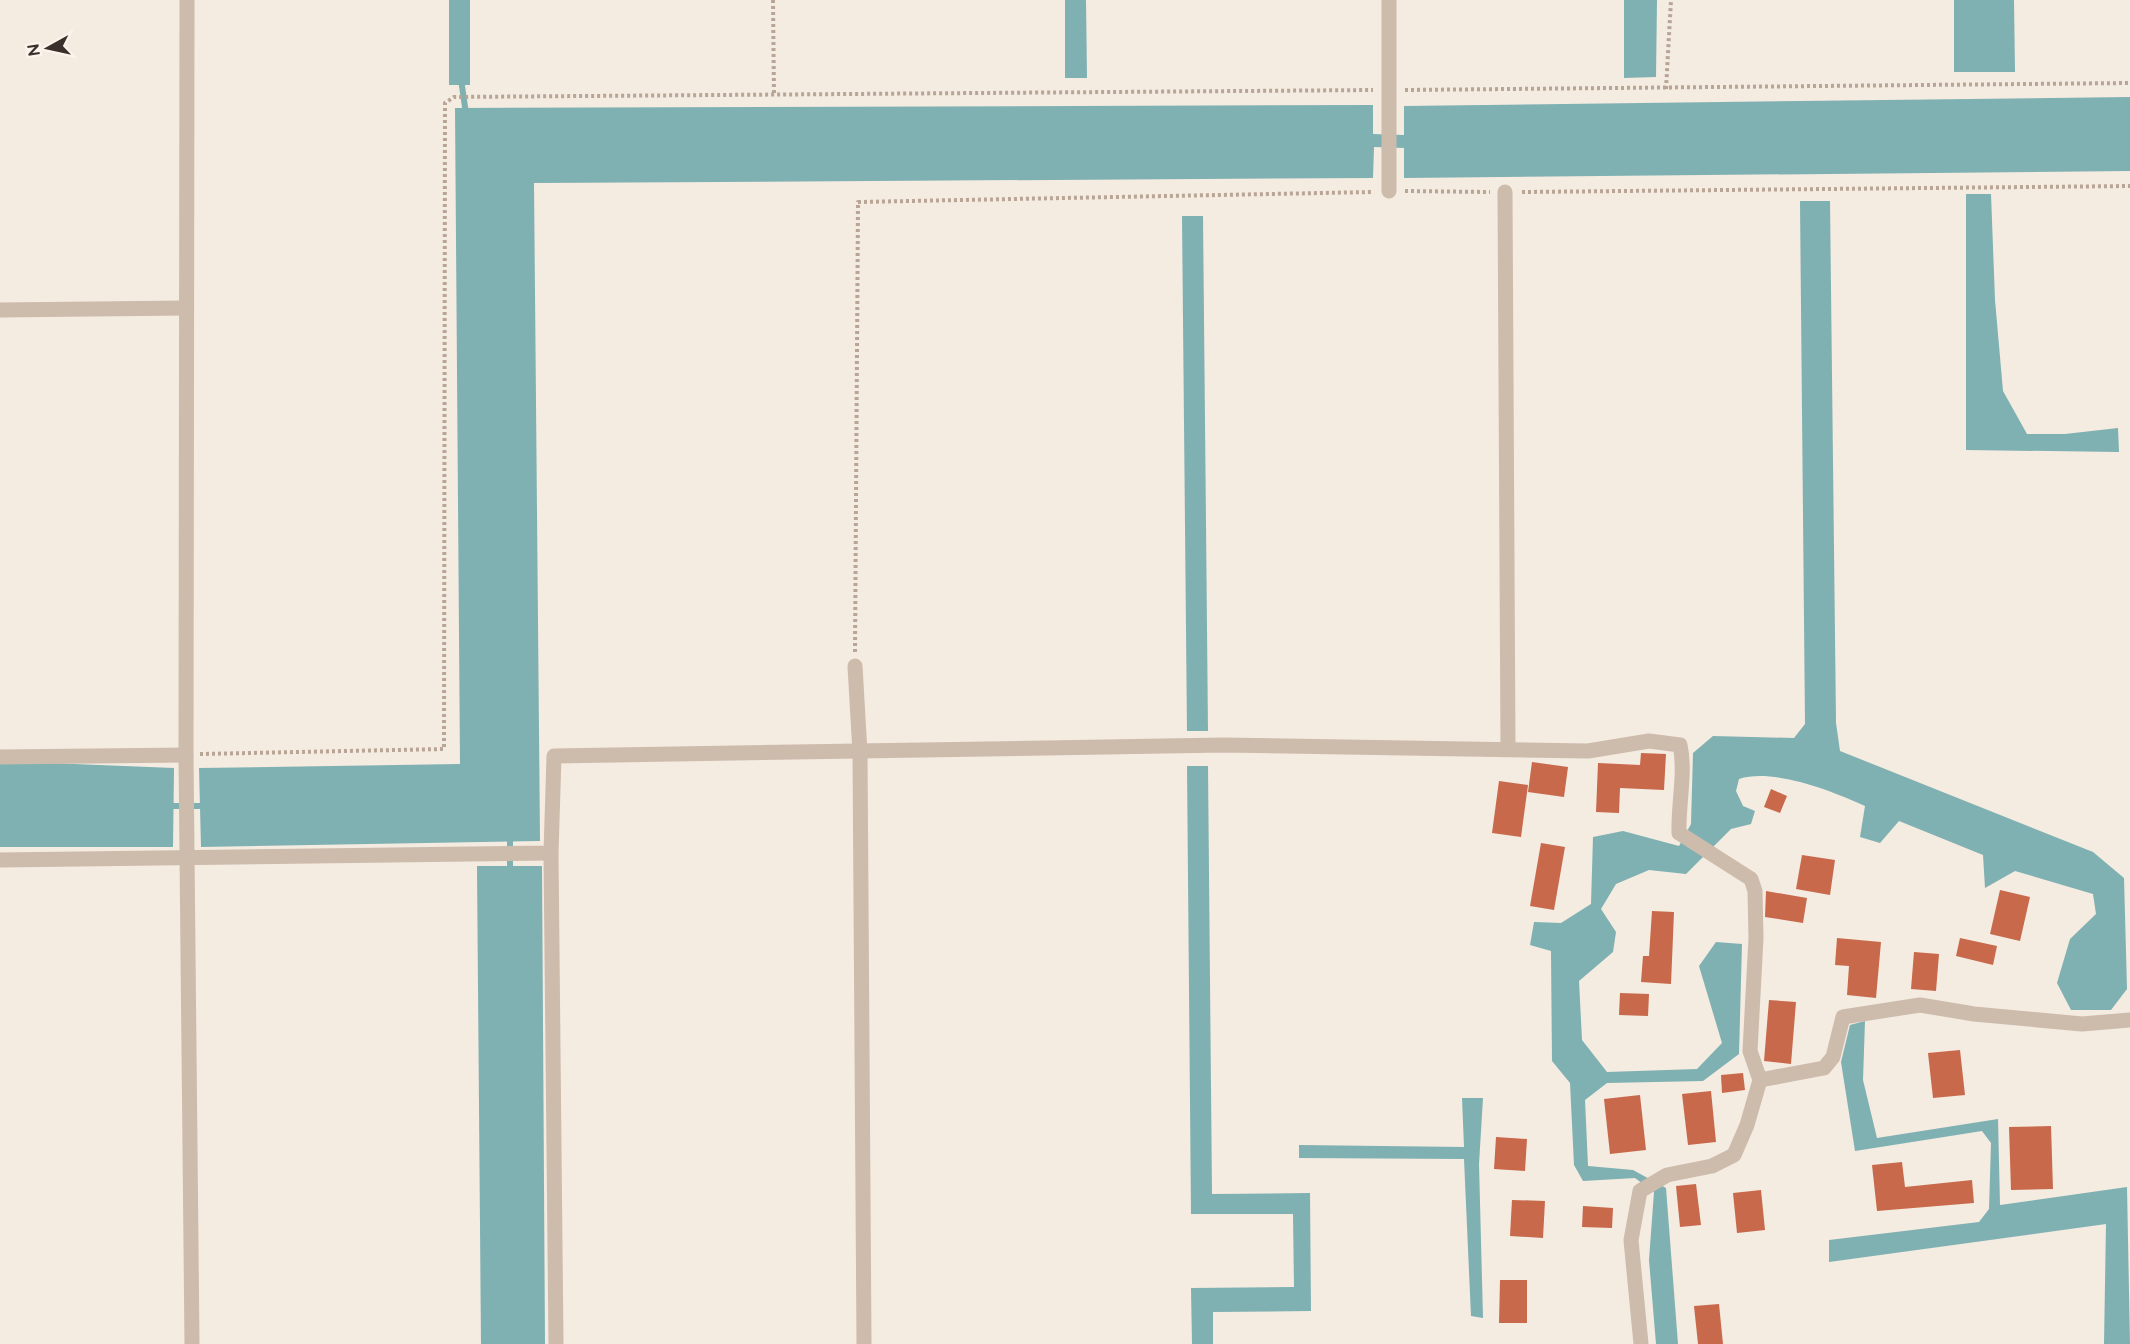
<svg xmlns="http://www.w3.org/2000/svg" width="2130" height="1344" font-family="Raleway,sans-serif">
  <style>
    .water { fill: #7fb0b2 }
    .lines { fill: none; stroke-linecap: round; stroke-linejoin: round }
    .stream { stroke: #7fb0b2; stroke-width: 6 }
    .building { fill: #c8694b }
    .path { stroke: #b9a596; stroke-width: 4; stroke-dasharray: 3 3; stroke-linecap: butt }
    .minor { stroke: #cdbbac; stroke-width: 15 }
  </style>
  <rect width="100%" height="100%" fill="#f4ebe1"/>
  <!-- water -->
  <g class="water">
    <rect x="449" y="0" width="21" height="85"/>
    <polygon points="1065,0 1086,0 1087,78 1065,78"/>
    <polygon points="1624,0 1657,0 1656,77 1624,78"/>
    <polygon points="1954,0 2014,0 2015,72 1954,72"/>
    <polygon points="2130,97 2130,171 1404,178 1404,148 1374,147 1373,178 534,183 540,841 201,847 199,768 460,764 455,108 1373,105 1373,134 1404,135 1404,106"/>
    <polygon points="1966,194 1991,194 1995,300 2003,391 2027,434 2065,434 2118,428 2119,452 1966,450"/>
    <path d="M1800,201h30l6,522 4,28 253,101 31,26 3,111 -16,21h-40l-14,-27 13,-44 26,-25 -3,-20 -78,-23 -30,17 -2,-33 -84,-34 -19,22 -20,-6 5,-31c-33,-15 -91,-38 -126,-27l-3,12 7,15 12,5 -4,13 -20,5 -45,45 -37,-4 -33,14 -15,25 15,23 -3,20 -34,29 3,59 25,32 90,-3 25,-26 -23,-77 17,-24 26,2 -3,110 -36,27 -96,2 -22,17 3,66 45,4 33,18 12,156h-22l-7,-84 5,-68 -19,-14 -52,3 -9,-16 -4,-82 -18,-22 -1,-110 -21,-6 4,-23 27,1 30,-19 2,-67 30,-6 56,15 12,-22 2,-71 20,-17 81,2 11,-14z"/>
    <polygon points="1182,216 1203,216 1208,731 1187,731"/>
    <polygon points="24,762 174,768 173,847 0,847 0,763"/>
    <polygon points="1187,766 1208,766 1212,1194 1310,1193 1311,1311 1213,1312 1213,1344 1192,1344 1191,1288 1294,1287 1293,1214 1191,1214"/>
    <polygon points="477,866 542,866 545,1344 481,1344"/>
    <polygon points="1865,1021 1863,1080 1877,1138 1998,1119 2000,1205 2127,1187 2130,1344 2104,1344 2106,1224 1829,1262 1829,1240 1979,1222 1989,1209 1991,1143 1982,1131 1855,1151 1841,1062 1850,1025"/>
    <polygon points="1462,1098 1483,1098 1479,1164 1483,1318 1471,1316 1464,1159 1299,1158 1299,1145 1464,1147"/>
  </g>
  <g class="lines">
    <!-- stream -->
    <g class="stream">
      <polyline points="461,79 466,114"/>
      <polyline points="166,806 206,806"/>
      <polyline points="510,835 510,872"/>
    </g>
  </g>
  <!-- building -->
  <g class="building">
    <polygon points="1641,753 1666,754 1664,790 1620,788 1619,813 1596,812 1598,763 1640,765"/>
    <polygon points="1532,762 1568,767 1564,797 1528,792"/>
    <polygon points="1499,781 1528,785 1521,837 1492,833"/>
    <polygon points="1771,789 1787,796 1780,813 1764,807"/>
    <polygon points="1541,843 1565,847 1554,910 1530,906"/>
    <polygon points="1802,855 1835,860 1830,895 1796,889"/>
    <polygon points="2000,890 2030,897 2020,941 1990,934"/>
    <polygon points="1766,891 1807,898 1803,923 1765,917"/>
    <polygon points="1652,911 1674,912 1671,984 1641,982 1643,956 1649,956"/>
    <polygon points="1837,938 1881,942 1876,998 1847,995 1849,966 1835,965"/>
    <polygon points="1960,938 1997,946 1993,965 1956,956"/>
    <polygon points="1914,952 1939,954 1936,991 1911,989"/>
    <polygon points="1620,993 1649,994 1648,1016 1619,1015"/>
    <polygon points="1769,1000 1796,1002 1791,1064 1764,1061"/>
    <polygon points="1960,1050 1965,1095 1933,1098 1928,1053"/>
    <polygon points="1743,1073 1745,1090 1722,1093 1721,1075"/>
    <polygon points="1711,1091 1716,1142 1688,1145 1682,1094"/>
    <polygon points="1640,1095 1646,1150 1610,1154 1604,1099"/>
    <polygon points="2051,1126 2053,1189 2011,1190 2009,1127"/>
    <polygon points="1496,1137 1527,1139 1525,1171 1494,1169"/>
    <polygon points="1902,1162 1905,1187 1972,1180 1974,1203 1877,1211 1872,1165"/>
    <polygon points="1696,1184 1701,1225 1680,1227 1676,1186"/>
    <polygon points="1761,1190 1765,1230 1737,1233 1733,1193"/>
    <polygon points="1512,1200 1545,1201 1543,1238 1510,1236"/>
    <polygon points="1583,1206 1613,1208 1612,1228 1582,1227"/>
    <polygon points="1500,1280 1527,1280 1527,1323 1499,1323"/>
    <polygon points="1719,1304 1723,1344 1698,1344 1694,1306"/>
  </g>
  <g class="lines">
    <!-- path -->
    <g class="path">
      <polyline points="773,0 774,95"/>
      <polyline points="1666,89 1671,0"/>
      <polyline points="1405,90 2130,83"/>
      <polyline points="1405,191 1490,192"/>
      <polyline points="1522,192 2130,186"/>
      <polyline points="855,652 858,202 1373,192"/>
      <polyline points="200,754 444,749 445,103 454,97 1373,90"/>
    </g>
    <!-- minor -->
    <g class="minor">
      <polyline points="187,0 186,755 192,1344"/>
      <polyline points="1389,0 1389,191"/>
      <polyline points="1505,192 1508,749"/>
      <polyline points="0,310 186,308"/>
      <polyline points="855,666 860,753 864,1344"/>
      <polyline points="0,757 186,755"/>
      <polyline points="551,853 556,1344"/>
      <path d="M0,860l551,-7 3,-97 670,-11 364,6 61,-10 31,4c6,28 -2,59 -1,88l72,46 4,12 1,47 -6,113 10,29 -13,45 -13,30 -22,11 -45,9 -27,16 -9,49 10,104"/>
      <polyline points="1760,1080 1824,1068 1833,1057 1843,1017 1920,1005 1974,1014 2082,1024 2130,1020"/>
    </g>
  </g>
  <!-- north arrow -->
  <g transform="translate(48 48) rotate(262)" stroke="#fbf5ee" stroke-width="4.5" paint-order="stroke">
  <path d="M0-4.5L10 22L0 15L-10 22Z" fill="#3b302b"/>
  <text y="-9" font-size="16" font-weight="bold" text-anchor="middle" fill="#3b302b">N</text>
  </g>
</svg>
